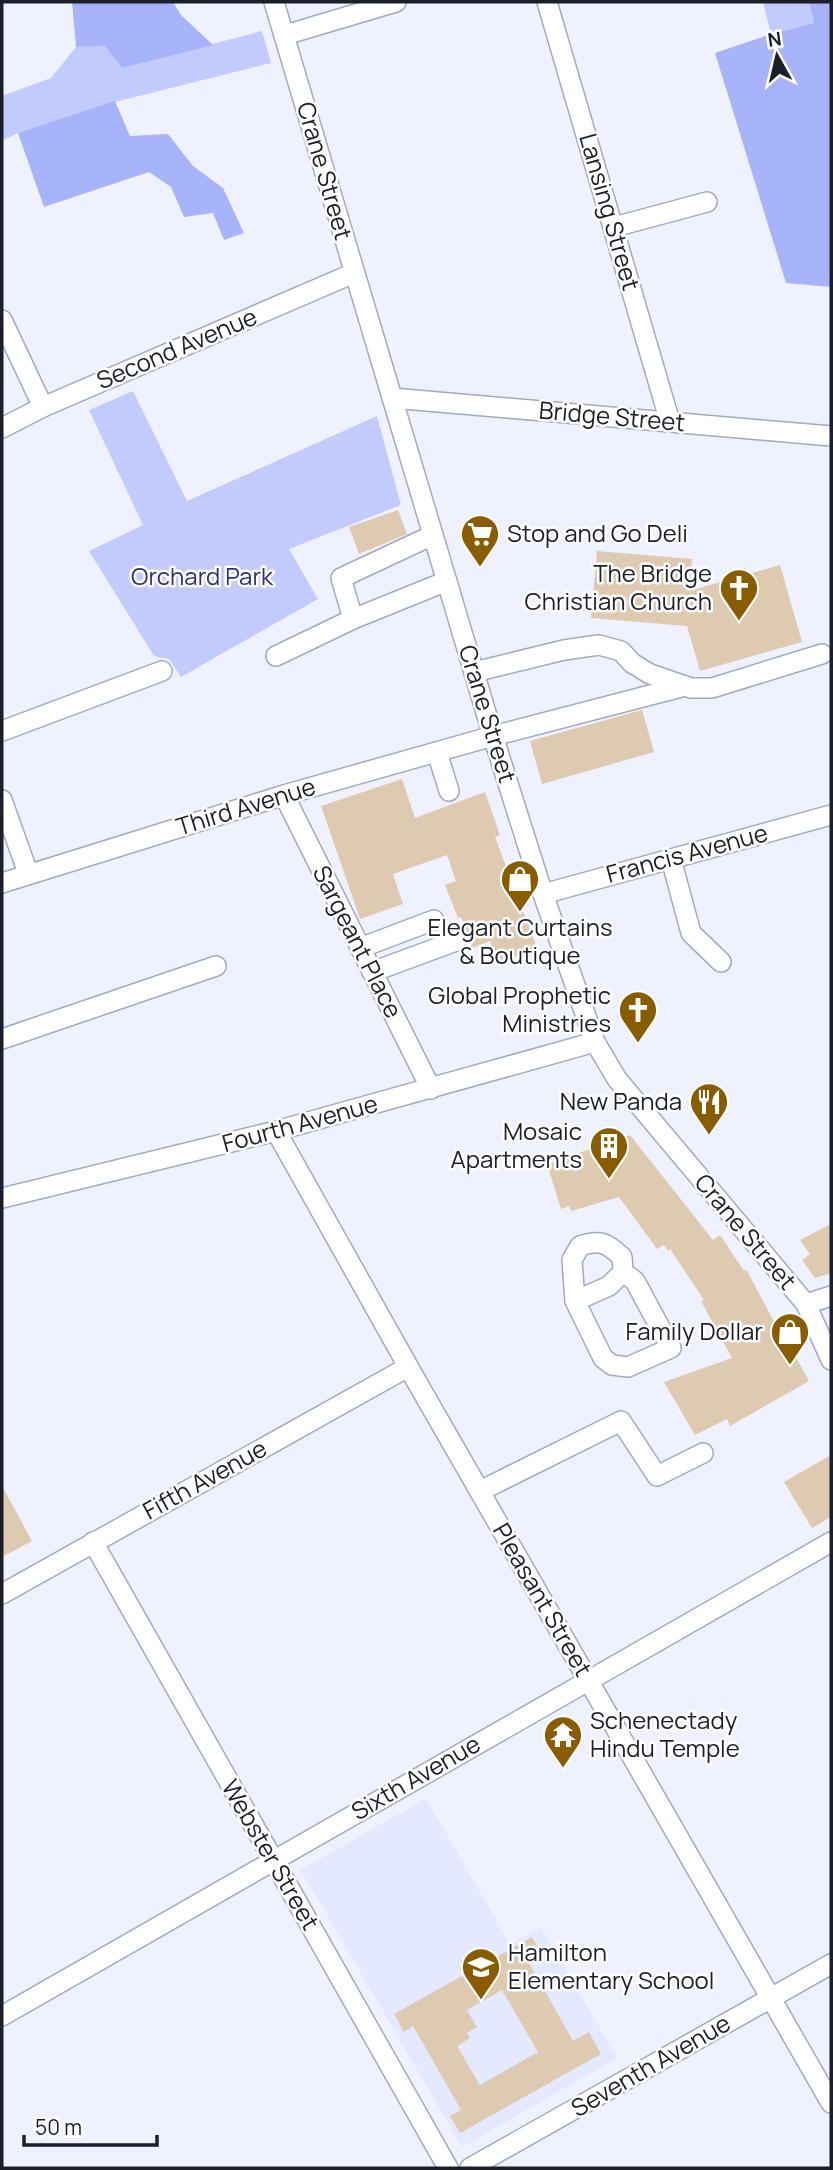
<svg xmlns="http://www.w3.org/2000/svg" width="833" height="2170" font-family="Manrope,sans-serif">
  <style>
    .built { fill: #e4e9ff }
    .green { fill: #c2cbfb }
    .forest { fill: #a8b4f9 }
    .building { fill: #ddcab0; fill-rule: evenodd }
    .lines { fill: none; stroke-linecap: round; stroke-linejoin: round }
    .minor-casing { stroke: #a3a8c4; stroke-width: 22 }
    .minor { stroke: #fff; stroke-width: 19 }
    .labels { text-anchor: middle; stroke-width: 5; stroke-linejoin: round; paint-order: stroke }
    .street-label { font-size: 24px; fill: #1c1e29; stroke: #fff }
    .poi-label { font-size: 24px; fill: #1c1e29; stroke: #fff; text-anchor: end }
    .park-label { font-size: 24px; fill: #2e307e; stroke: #fff }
  </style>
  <rect width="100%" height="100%" fill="#eff2fe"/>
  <!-- built -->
  <polygon class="built" points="426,1798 510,1944 541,1927 617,2058 462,2147 301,1870"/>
  <!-- green -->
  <g class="green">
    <polygon points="763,2 809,2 814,23 771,34"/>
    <polygon points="262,31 271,63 111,103 18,133 2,141 2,96 51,78 76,47 105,45 122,68"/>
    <polygon points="133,391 187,501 377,416 401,505 289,549 318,599 181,677 169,659 154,656 89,551 143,525 89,410"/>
  </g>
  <!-- forest -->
  <g class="forest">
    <polygon points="72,2 173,2 181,15 213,45 122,68 105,46 76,47"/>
    <polygon points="809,2 831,2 831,287 786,283 715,53 771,34 814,23"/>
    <polygon points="115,101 130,136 168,134 193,166 223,188 244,233 224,240 213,213 184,217 171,187 149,172 44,207 18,133"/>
  </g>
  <!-- building -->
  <g class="building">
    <polygon points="398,510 407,534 359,554 349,527"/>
    <polygon points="597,551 692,559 689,591 780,565 802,642 700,671 687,626 591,618"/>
    <polygon points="642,710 654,752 542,784 530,741"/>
    <polygon points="402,779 415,818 485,792 500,835 495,837 537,948 499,963 490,941 473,948 461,917 458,918 445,885 456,881 447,855 393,874 403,904 360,919 321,806"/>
    <polygon points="630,1135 713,1240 720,1235 744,1271 746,1269 784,1340 786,1339 809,1381 730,1426 727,1419 695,1435 664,1382 732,1358 701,1301 704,1300 670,1249 668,1251 664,1245 657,1249 619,1197 571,1211 569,1206 561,1209 547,1164"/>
    <polygon points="831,1224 831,1273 815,1278 802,1260 810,1254 800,1240"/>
    <polygon points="831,1455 831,1517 812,1528 784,1482"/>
    <polygon points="2,1486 32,1541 2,1557"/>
    <path d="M532,1937l9,16 -13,8 45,80 16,-9 12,22 -141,79 -10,-17 11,-6 -48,-84 -9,6 -10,-18zM502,1990l36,62 -58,33 -23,-39 13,-8 -3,-5 10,-6 -10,-17z"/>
  </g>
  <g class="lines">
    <!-- minor casing -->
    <g class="minor-casing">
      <g id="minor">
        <polyline points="274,2 493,736 543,894 595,1042 617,1079 806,1304 831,1360"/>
        <polyline points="547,2 670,422"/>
        <polyline points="285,35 396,2"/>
        <polyline points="614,227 707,202"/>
        <polyline points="2,320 43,407"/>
        <polyline points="392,398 831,436"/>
        <polyline points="2,428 43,407 354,273"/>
        <polyline points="433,535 341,578 353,619 447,581"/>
        <polyline points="276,656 353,619"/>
        <polyline points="474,672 564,650 599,645 621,651 632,663 650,674 691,688 712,688 822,654"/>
        <polyline points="2,731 162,671"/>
        <polyline points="437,752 449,791"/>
        <polyline points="284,795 431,1089"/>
        <polyline points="2,800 28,873"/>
        <polyline points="671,859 691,933 721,962"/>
        <polyline points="2,883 284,795 493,736 685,686"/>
        <polyline points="543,894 831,815"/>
        <polyline points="360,948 434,920"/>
        <polyline points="372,972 456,941"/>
        <polyline points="2,1039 216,966"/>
        <polyline points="276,1131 418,1384 831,2103"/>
        <polyline points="2,1198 276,1131 595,1042"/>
        <path d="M575,1301l34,-15 14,-14 -1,-15c-15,-14 -22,-18 -42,-11l-8,14 3,41 28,57 9,7 16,2 43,-19 -36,-67 -12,-9"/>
        <polyline points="806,1304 831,1296"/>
        <polyline points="480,1491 621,1421 657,1476 703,1453"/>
        <polyline points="93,1542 448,2168"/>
        <polyline points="2,1594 408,1367"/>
        <polyline points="2,2016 831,1542"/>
        <polyline points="470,2168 831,1964"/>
      </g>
    </g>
    <!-- minor -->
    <use href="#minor" class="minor"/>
  </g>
  <!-- icons -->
  <defs>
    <g id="supermarket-pin" transform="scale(2.0125)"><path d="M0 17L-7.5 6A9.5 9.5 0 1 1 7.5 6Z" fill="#895c00" stroke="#fff"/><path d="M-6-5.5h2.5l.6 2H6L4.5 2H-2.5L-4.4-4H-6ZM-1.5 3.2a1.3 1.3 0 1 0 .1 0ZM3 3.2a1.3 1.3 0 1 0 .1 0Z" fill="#fff"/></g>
    <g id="church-pin" transform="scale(2.0125)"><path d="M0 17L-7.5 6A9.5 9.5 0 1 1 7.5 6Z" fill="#895c00" stroke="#fff"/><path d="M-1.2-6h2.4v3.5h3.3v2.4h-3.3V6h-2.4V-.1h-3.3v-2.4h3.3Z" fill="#fff"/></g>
    <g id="shop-pin" transform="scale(2.0125)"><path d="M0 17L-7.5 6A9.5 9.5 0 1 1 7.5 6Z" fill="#895c00" stroke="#fff"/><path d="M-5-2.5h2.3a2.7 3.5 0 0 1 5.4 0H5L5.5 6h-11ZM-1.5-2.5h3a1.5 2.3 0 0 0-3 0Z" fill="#fff"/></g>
    <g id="restaurant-pin" transform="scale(2.0125)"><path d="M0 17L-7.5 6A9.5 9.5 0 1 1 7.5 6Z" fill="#895c00" stroke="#fff"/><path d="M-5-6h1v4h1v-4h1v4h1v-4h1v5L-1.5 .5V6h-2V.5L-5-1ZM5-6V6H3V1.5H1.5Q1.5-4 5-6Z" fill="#fff"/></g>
    <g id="building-pin" transform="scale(2.0125)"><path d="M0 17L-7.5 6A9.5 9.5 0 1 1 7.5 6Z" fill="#895c00" stroke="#fff"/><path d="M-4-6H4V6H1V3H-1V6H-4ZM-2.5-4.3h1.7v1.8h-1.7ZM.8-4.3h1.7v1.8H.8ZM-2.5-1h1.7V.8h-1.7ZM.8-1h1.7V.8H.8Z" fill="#fff"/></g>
    <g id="temple-pin" transform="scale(2.0125)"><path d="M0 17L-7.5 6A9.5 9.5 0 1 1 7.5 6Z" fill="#895c00" stroke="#fff"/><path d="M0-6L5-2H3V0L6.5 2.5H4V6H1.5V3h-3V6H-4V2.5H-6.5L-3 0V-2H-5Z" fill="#fff"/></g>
    <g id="school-pin" transform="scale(2.0125)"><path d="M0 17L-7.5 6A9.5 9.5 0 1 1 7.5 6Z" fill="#895c00" stroke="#fff"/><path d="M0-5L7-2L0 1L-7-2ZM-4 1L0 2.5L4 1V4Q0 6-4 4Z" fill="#fff"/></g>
  </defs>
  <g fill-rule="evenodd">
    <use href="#supermarket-pin" x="480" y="534"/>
    <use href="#church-pin" x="739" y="588"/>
    <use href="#shop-pin" x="520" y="879"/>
    <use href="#church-pin" x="638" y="1010"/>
    <use href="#restaurant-pin" x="709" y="1102"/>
    <use href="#building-pin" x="609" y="1146"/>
    <use href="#shop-pin" x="790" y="1332"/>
    <use href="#temple-pin" x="563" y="1735"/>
    <use href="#school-pin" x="481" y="1967"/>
  </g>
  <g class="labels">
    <!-- street labels -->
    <g class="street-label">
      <text transform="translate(324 171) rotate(74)" y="8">Crane Street</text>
      <text transform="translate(609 212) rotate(74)" y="8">Lansing Street</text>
      <text transform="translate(177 349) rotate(-23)" y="8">Second Avenue</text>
      <text transform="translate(612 417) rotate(5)" y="8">Bridge Street</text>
      <text transform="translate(487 714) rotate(73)" y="8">Crane Street</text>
      <text transform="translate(246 807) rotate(-17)" y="8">Third Avenue</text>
      <text transform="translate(687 854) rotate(-15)" y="8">Francis Avenue</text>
      <text transform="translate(357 942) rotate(63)" y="8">Sargeant Place</text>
      <text transform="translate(300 1124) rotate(-15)" y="8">Fourth Avenue</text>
      <text transform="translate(745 1232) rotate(50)" y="8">Crane Street</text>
      <text transform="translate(205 1480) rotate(-29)" y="8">Fifth Avenue</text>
      <text transform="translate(542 1600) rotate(60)" y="8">Pleasant Street</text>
      <text transform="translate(416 1778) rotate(-30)" y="8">Sixth Avenue</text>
      <text transform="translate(270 1855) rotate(60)" y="8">Webster Street</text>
      <text transform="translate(651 2066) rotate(-30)" y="8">Seventh Avenue</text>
    </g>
    <!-- poi labels -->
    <g class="poi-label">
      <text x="507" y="542" text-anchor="start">Stop and Go Deli</text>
      <text x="712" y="582">The Bridge<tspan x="712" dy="28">Christian Church</tspan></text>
      <text x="520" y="936" text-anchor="middle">Elegant Curtains<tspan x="520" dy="28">&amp; Boutique</tspan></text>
      <text x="611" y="1004">Global Prophetic<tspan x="611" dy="28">Ministries</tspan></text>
      <text x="682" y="1110">New Panda</text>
      <text x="582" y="1140">Mosaic<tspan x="582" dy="28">Apartments</tspan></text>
      <text x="763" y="1340">Family Dollar</text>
      <text x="590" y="1729" text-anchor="start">Schenectady<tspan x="590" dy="28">Hindu Temple</tspan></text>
      <text x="508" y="1961" text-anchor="start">Hamilton<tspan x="508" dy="28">Elementary School</tspan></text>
    </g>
    <!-- park labels -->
    <g class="park-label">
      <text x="202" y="585">Orchard Park</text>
    </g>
  </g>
  <!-- border -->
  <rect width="833" height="2170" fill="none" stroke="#1c1e29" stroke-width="7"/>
  <!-- north arrow -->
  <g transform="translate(777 56) rotate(352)" stroke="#ffffff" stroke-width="5" paint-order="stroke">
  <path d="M0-5L12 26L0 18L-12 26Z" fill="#1c1e29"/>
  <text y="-10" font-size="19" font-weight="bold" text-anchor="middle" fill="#1c1e29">N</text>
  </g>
  <!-- scale -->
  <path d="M24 2135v10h133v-10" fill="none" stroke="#1c1e29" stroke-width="3.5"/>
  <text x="35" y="2135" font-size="21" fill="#1c1e29" stroke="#ffffff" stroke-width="5" paint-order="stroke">50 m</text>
</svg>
